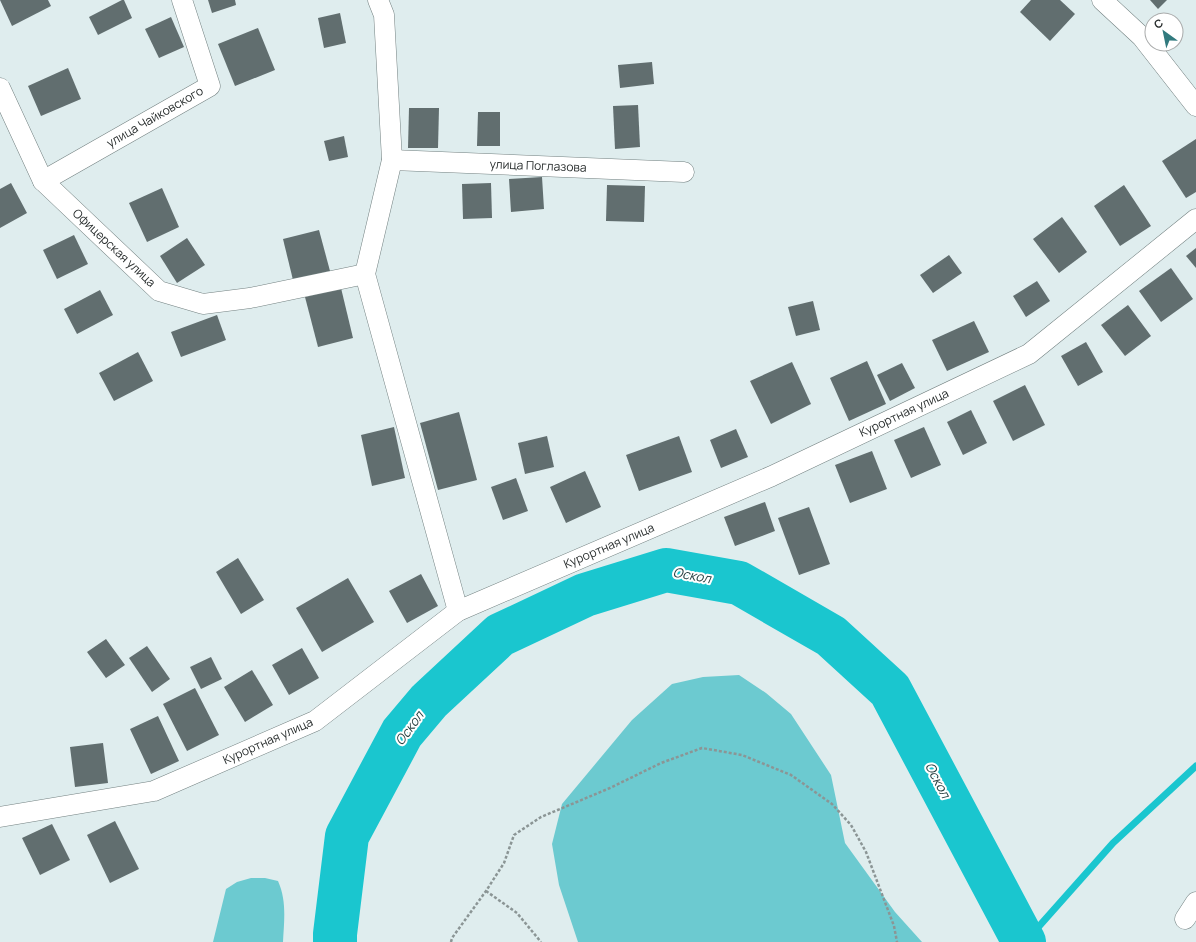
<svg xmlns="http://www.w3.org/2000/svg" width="1196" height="942" font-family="Manrope,sans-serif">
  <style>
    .green { fill: #6ccad0 }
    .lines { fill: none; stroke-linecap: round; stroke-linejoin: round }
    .stream { stroke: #1ac6cf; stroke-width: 7 }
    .river { stroke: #1ac6cf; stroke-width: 44 }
    .building { fill: #616e6f }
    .minor-casing { stroke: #738181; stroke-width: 21 }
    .path { stroke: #8b9595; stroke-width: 2.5; stroke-dasharray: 3 2; stroke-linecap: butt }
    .minor { stroke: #fff; stroke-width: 20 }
    .labels { text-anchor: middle; stroke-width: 4; stroke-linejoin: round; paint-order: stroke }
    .street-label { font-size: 12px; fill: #272c2c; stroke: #fff }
    .water-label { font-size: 13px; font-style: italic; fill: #253e3f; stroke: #fff }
  </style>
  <rect width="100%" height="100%" fill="#dfedee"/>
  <!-- green -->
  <g class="green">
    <polygon points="739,675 766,693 791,714 831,775 845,843 895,912 922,942 578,942 559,885 552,844 562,804 632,720 672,684 703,677"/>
    <path d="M251,878h14l13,3c9,20 6,40 5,61h-70l13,-53 11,-7z"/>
  </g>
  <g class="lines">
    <!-- stream -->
    <polyline class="stream" points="1025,942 1113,843 1196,766"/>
    <!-- river -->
    <polyline class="river" points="335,942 335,934 347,836 402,733 429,701 500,635 585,595 666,570 739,583 831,636 890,690 1024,942"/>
  </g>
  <!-- building -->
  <g class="building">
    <polygon points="0,0 48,0 51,6 12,26"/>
    <polygon points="122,0 124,0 132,18 98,35 89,17"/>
    <polygon points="208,0 235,0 236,5 212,13"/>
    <polygon points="1031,0 1060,0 1075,14 1050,41 1020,12"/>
    <polygon points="1150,0 1167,0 1158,9"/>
    <polygon points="340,13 346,43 324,48 318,18"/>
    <polygon points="171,17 184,47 159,58 145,29"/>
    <polygon points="258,28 275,70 235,86 218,44"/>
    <polygon points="652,62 654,84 620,88 618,65"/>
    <polygon points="68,68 81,99 41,116 28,86"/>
    <polygon points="638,105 640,147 615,149 613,106"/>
    <polygon points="409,108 439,108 438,148 408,148"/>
    <polygon points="478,112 500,112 500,146 477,146"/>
    <polygon points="344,136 348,157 329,161 324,141"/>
    <polygon points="1196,139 1196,192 1186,198 1162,161"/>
    <polygon points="542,177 544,209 511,212 509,179"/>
    <polygon points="11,183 27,213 0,228 0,189"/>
    <polygon points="491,183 492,218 463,219 462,184"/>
    <polygon points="607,185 645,186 644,222 606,221"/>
    <polygon points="1124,185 1151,226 1120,246 1094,206"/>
    <polygon points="162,188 179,227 147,242 129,203"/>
    <polygon points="1062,217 1087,252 1059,273 1033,239"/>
    <polygon points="319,230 330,271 293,280 283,239"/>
    <polygon points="74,235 88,264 57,279 43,250"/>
    <polygon points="187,238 205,265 177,283 160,256"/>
    <polygon points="1196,248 1196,268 1186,256"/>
    <polygon points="949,255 962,273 933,293 920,275"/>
    <polygon points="1171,268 1193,299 1161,322 1139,291"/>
    <polygon points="1037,281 1050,301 1026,317 1013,296"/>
    <polygon points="341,288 353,338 318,347 305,297"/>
    <polygon points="100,290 113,315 77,334 64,309"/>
    <polygon points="813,301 820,330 796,336 788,307"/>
    <polygon points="1128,305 1151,336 1125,356 1101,325"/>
    <polygon points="217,315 226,340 181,357 171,332"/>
    <polygon points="974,321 989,352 947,371 932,340"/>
    <polygon points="1086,342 1103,372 1078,386 1061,356"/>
    <polygon points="138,352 153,381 114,401 99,373"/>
    <polygon points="867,361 886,404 849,421 830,378"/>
    <polygon points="792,362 811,404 771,424 750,381"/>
    <polygon points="902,363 915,388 890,401 877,375"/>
    <polygon points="1025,385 1045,425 1013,441 993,401"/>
    <polygon points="971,410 987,443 963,455 947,422"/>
    <polygon points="459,412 477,480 438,490 420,423"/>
    <polygon points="394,427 405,478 372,486 361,435"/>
    <polygon points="924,427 941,465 911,478 894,440"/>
    <polygon points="736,429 748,457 721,468 710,440"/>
    <polygon points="547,436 554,467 525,474 518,443"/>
    <polygon points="679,436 692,472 639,491 626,455"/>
    <polygon points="872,451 887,489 850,503 835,465"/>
    <polygon points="585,471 601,507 566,523 550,487"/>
    <polygon points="516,478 528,511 503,520 491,487"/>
    <polygon points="765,502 775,531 735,546 724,517"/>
    <polygon points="809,507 830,564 799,575 778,518"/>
    <polygon points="238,558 264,600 241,614 216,572"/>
    <polygon points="421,574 438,606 407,623 389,591"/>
    <polygon points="348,578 374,622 322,652 296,608"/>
    <polygon points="106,639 125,665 106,678 87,652"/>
    <polygon points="147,646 170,679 152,692 129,658"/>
    <polygon points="302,648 319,678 289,695 272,665"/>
    <polygon points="211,657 222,679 201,689 190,667"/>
    <polygon points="252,670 273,705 245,722 224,687"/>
    <polygon points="195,688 219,735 187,751 163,704"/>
    <polygon points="158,716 179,761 151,774 130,729"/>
    <polygon points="103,743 108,783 75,787 70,747"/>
    <polygon points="115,821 139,869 110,883 87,835"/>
    <polygon points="52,824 70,860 40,875 22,838"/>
  </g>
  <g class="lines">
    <!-- minor casing -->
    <g class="minor-casing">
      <g id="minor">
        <polyline points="378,0 384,15 392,160 365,274 458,611"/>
        <polyline points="1102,0 1142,37 1196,106"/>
        <polyline points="0,88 43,181 159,291 203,304 250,298 365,274"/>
        <polyline points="392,160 684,172"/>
        <polyline points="43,181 210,86 182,0"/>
        <polyline points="0,817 154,791 315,721 458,611 772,476 1029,354 1196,219"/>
        <polyline points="1185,919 1196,902"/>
      </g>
    </g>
    <!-- path -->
    <g class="path">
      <polyline points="486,891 517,913 541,942"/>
      <polyline points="451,942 452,938 486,891 504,863 514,835 541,817 610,788 661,763 702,748 742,755 791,775 832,804 851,825 866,852 894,926 897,942"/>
    </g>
    <!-- minor -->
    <use href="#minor" class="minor"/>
  </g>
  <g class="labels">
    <!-- street labels -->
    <g class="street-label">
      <text transform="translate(155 117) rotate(-30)" y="4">улица Чайковского</text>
      <text transform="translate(538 166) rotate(2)" y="4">улица Поглазова</text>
      <text transform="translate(114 248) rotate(43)" y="4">Офицерская улица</text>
      <text transform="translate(904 413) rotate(-25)" y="4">Курортная улица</text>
      <text transform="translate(609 546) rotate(-23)" y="4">Курортная улица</text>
      <text transform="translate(268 741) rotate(-24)" y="4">Курортная улица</text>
    </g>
    <!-- water labels -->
    <g class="water-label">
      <text transform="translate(692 575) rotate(10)" y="5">Оскол</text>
      <text transform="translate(409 728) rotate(-54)" y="5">Оскол</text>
      <text transform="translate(938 780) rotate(62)" y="5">Оскол</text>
    </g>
  </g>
  <!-- north arrow -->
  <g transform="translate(1164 32) rotate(327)"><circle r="19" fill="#ffffff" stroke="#a9abab"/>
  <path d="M0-3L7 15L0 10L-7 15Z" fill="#317a7e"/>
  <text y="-6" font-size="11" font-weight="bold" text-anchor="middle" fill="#272c2c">С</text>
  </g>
</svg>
